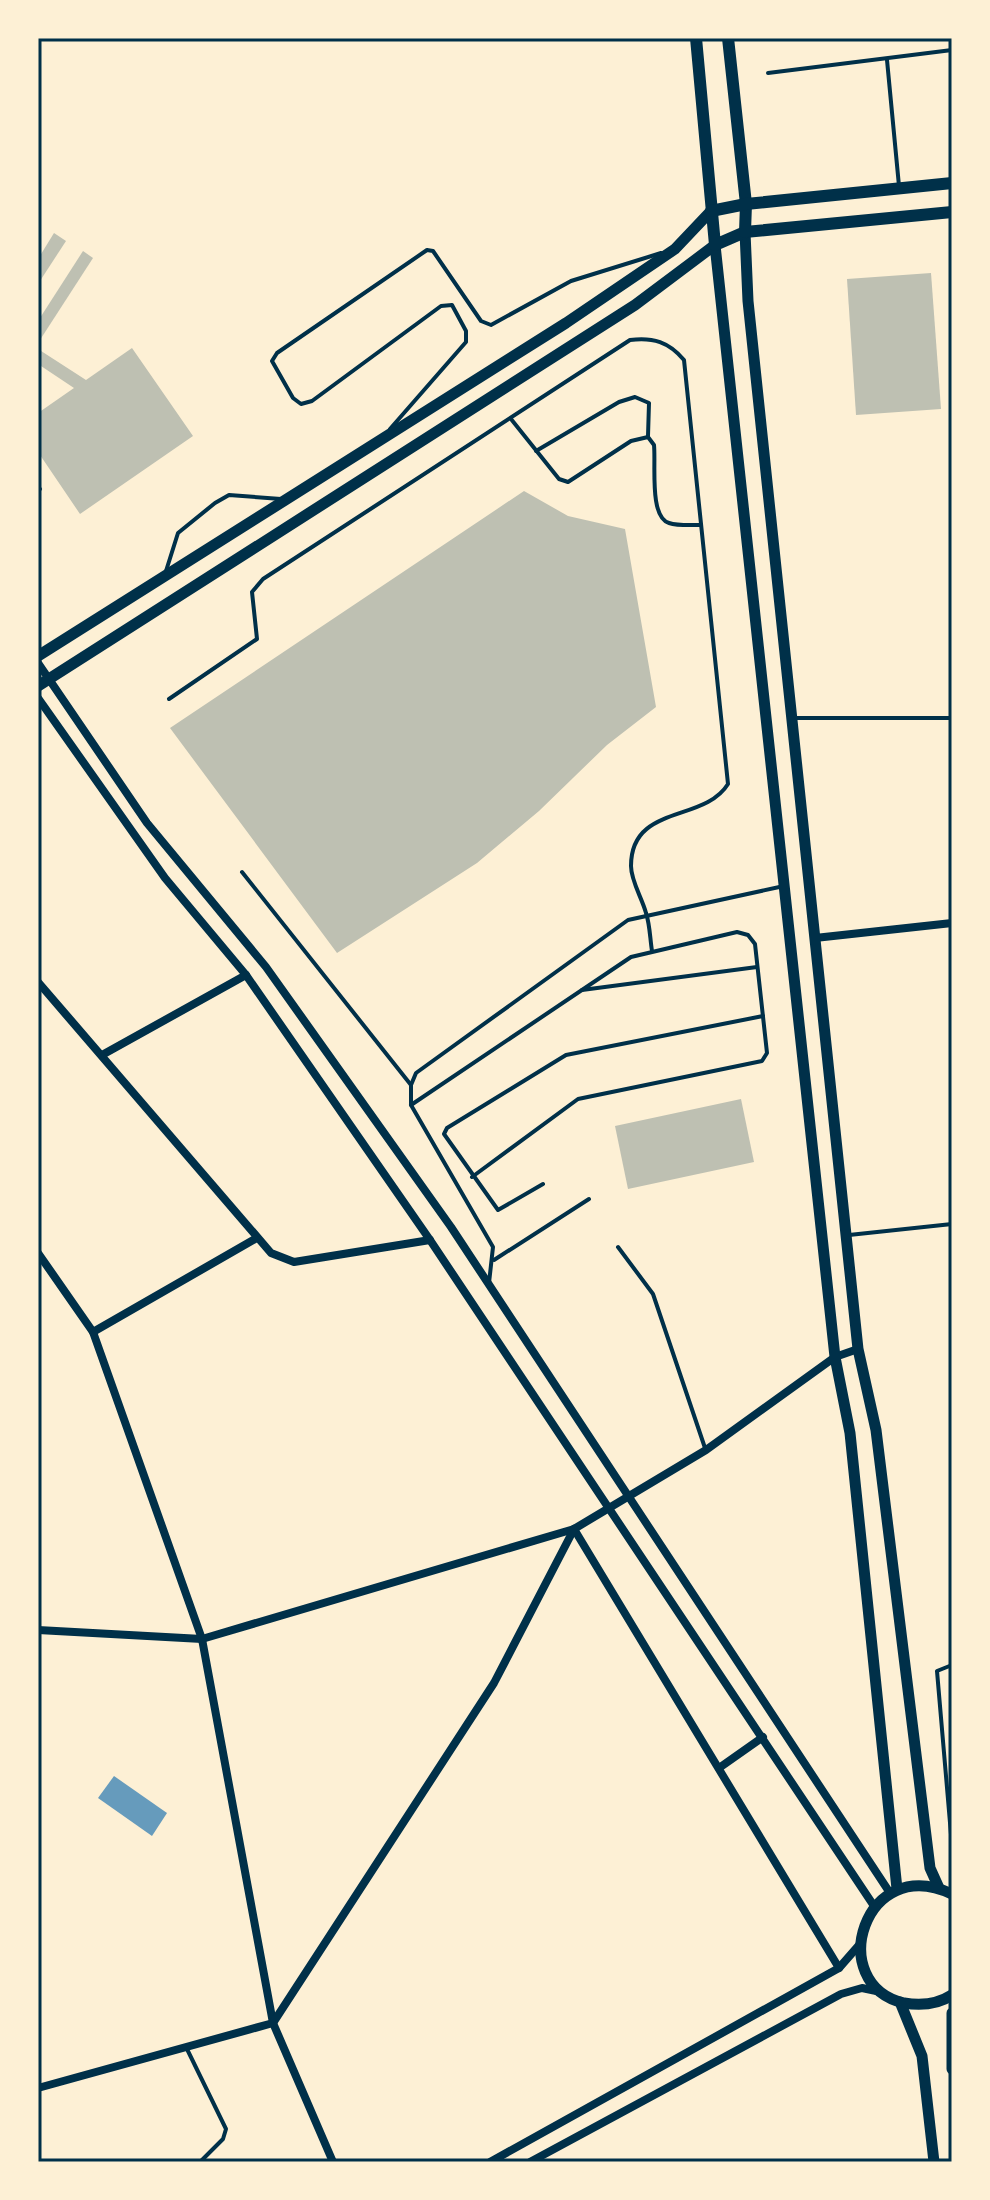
<svg xmlns="http://www.w3.org/2000/svg" width="990" height="2200" font-family="Raleway,sans-serif">
  <style>
    .water { fill: #669bbc }
    .building { fill: #bec0b2 }
    .lines { fill: none; stroke-linecap: round; stroke-linejoin: round }
    .service { stroke: #003049; stroke-width: 4 }
    .minor { stroke: #003049; stroke-width: 8 }
    .tertiary { stroke: #003049; stroke-width: 11 }
    .secondary { stroke: #003049; stroke-width: 12 }
    .neatline { fill: none; stroke: #003049; stroke-width: 3 }
  </style>
  <rect width="100%" height="100%" fill="#fdf0d5"/>
  <!-- water -->
  <polygon class="water" points="114,1776 167,1813 152,1836 98,1798"/>
  <!-- building -->
  <g class="building">
    <polygon points="54,233 66,241 38,284 38,259"/>
    <polygon points="83,251 93,258 38,343 38,321"/>
    <polygon points="931,273 941,409 856,415 847,279"/>
    <polygon points="132,348 193,436 80,514 38,452 38,413 74,388 38,364 38,349 86,380"/>
    <polygon points="524,491 568,516 625,529 656,707 607,745 539,811 477,863 337,953 170,728"/>
    <polygon points="741,1099 754,1162 628,1189 615,1126"/>
  </g>
  <g class="lines">
    <!-- service -->
    <g class="service">
      <polyline points="887,60 899,186"/>
      <polyline points="768,73 952,50"/>
      <path d="M511,419l48,60 9,3 63,-41 17,-4 6,8c2,19 -5,72 15,78 9,3 22,2 32,2"/>
      <polyline points="390,429 466,342 466,331 452,305 441,306 312,401 301,404 293,398 272,361 277,353 427,250 433,251 481,321 491,325 571,281 661,253"/>
      <polyline points="536,451 619,402 635,397 649,403 648,436"/>
      <polyline points="38,491 40,489"/>
      <polyline points="166,571 178,533 215,503 229,495 281,499"/>
      <path d="M169,699l88,-60 -5,-47 11,-13 367,-239c23,-3 39,2 54,20l44,424c-24,39 -97,20 -97,82 0,15 11,32 15,47 4,12 4,26 6,38"/>
      <polyline points="794,718 952,718"/>
      <polyline points="242,872 411,1085"/>
      <polyline points="582,990 757,967"/>
      <polyline points="411,1105 631,957 737,932 748,935 755,944 767,1053 762,1061 578,1099 472,1177"/>
      <polyline points="543,1184 498,1210 444,1134 447,1128 566,1055 763,1016"/>
      <polyline points="849,1235 952,1224"/>
      <polyline points="618,1247 653,1294 705,1448"/>
      <polyline points="494,1260 589,1199"/>
      <polyline points="489,1283 493,1247 411,1105 411,1085 416,1073 628,920 784,886"/>
      <polyline points="952,1665 937,1671 952,1846"/>
      <polyline points="186,2047 226,2129 223,2139 200,2162"/>
    </g>
    <!-- minor -->
    <g class="minor">
      <polyline points="38,663 147,823 266,967 451,1227 890,1893"/>
      <polyline points="38,698 165,878 246,975 430,1240 874,1906"/>
      <polyline points="815,938 952,923"/>
      <polyline points="38,982 271,1253 294,1262 430,1240"/>
      <polyline points="102,1055 246,975"/>
      <polyline points="38,1253 93,1332 202,1639 273,2023 333,2162"/>
      <polyline points="93,1332 255,1239"/>
      <polyline points="574,1529 839,1968"/>
      <polyline points="38,1630 202,1639 574,1529 706,1450 835,1357 858,1349"/>
      <polyline points="719,1768 763,1737"/>
      <polyline points="38,2088 273,2023 494,1683 574,1529"/>
      <polyline points="490,2162 839,1968 860,1944"/>
      <polyline points="530,2162 841,1994 862,1988 881,1992"/>
    </g>
    <!-- tertiary -->
    <g class="tertiary">
      <polyline points="745,232 748,301 858,1349 876,1430 930,1868 939,1888"/>
      <polyline points="38,656 566,323 675,249 711,211"/>
      <polyline points="38,686 635,305 715,245 835,1357 850,1433 897,1889"/>
      <path d="M952,1894c-88,-42 -128,90 -48,109 17,3 34,1 48,-8"/>
      <polyline points="900,2002 922,2056 934,2162"/>
      <polyline points="952,2013 952,2069"/>
    </g>
    <!-- secondary -->
    <g class="secondary">
      <polyline points="696,38 715,245 745,232 952,212"/>
      <polyline points="728,38 746,204 745,232"/>
      <polyline points="711,211 746,204 952,183"/>
    </g>
  </g>
  <!-- border -->
  <rect width="990" height="2200" fill="none" stroke="#fdf0d5" stroke-width="80"/>
  <rect x="40" y="40" width="910" height="2120" class="neatline"/>
</svg>
